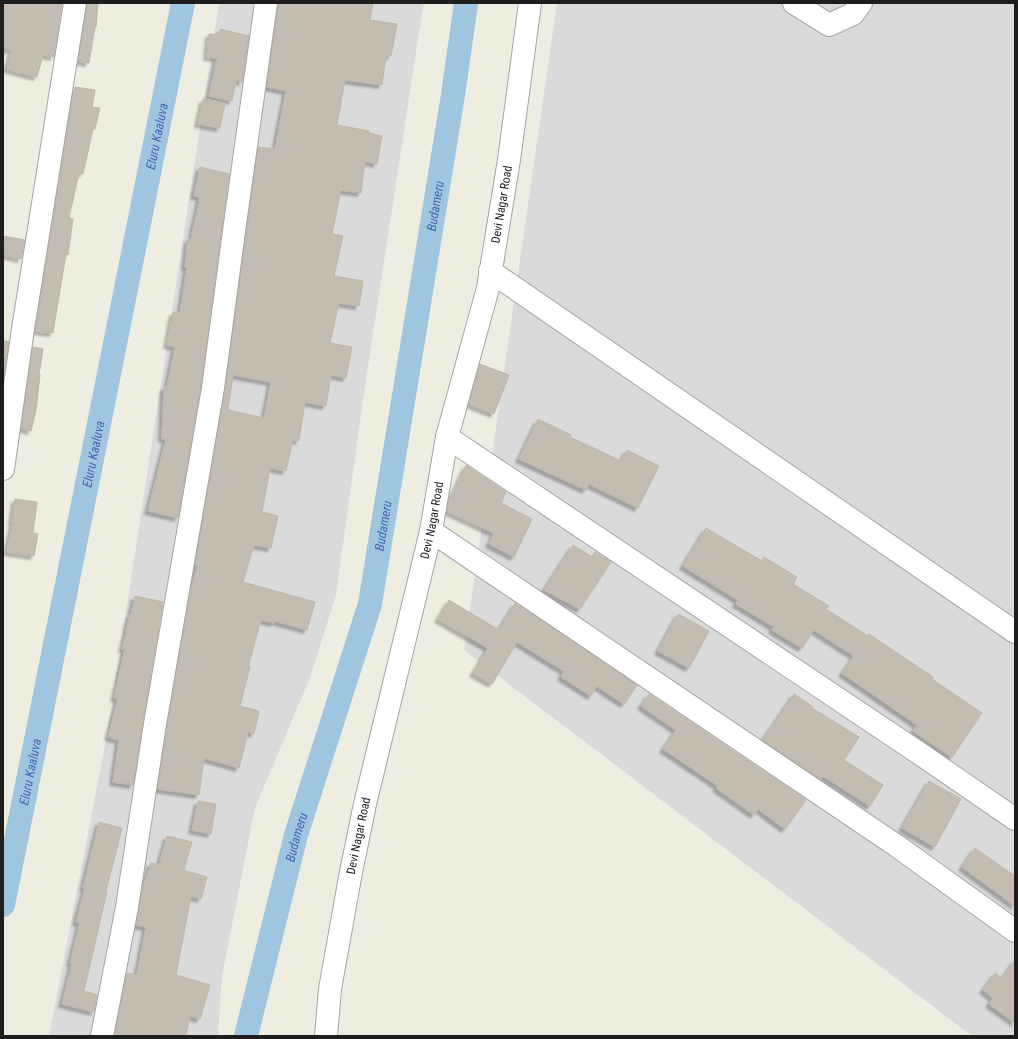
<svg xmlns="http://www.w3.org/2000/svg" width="1018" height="1039" font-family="'Roboto Condensed',sans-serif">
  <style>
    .residential { fill: #dbdada }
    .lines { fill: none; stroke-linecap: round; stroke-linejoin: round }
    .canal { stroke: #a0c5de; stroke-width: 24 }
    .building { fill: #c3bcb2; stroke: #c0b6a4; fill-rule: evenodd; filter: url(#shadow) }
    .minor-casing { stroke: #a4a4a4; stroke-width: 24 }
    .tertiary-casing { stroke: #a4a4a4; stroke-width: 24 }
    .minor { stroke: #fff; stroke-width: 22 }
    .tertiary { stroke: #fff; stroke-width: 22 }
    .labels { text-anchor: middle; stroke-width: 3.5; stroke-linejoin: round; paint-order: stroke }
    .street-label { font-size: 12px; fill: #1d1d1d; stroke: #fff }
    .water-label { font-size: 13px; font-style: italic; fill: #4667af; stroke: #fff }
  </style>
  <defs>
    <filter id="shadow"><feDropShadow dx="-3.5" dy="3.5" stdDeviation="1" flood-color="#0004"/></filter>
  </defs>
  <rect width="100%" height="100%" fill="#eeede2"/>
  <!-- residential -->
  <g class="residential">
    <polygon points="219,3 424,3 418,39 363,400 336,595 310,678 255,808 222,976 218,1036 49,1036 109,724"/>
    <polygon points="557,3 1015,3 1015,1036 972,1036 464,650"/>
  </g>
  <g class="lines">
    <!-- canal -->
    <g class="canal">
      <path id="s1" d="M3,905l180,-902"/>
      <path id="s2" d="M246,1036l50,-201 74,-231 83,-509 13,-92"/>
    </g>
  </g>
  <!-- building -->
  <g class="building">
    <polygon points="3,3 62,3 54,57 43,55 37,77 7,69 12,50 3,48"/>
    <polygon points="87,3 98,3 96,27 95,27 89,63 78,61"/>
    <path d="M278,3h95l-3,17 27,4 -6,32 -5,-1 -4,30 -37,-5 -8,45 32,6v2l13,3 -5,28 -12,-3 -4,32 -20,-3 -9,44 11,2 -9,40 29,5 -4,25 -20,-3 -9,40 22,4 -6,31 -15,-3 -5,31 -21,-4 -6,39 -6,-1 -7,31 -16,-3 -8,44 16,4 -7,32 -17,-3 -11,37 72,20 -8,28 -32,-9 -1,2 -13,-3 -13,47h2l-10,39 19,5 -5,23 -6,-2 -9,36 -35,-10 -5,37 -41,-6 9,-63 23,-133 8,-28h-3l30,-175 33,-243 17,2 11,-58 -19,-4zM233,375l38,7 -7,36 -36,-8z"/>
    <polygon points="220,29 249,36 242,82 236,80 232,101 209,96 217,58 207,57 209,34 220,34"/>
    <polygon points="75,87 95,90 92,107 100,108 95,129 93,129 83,174 79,173 69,218 73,219 68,255 66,254 53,333 35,331"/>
    <polygon points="203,99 225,103 220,128 198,124"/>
    <polygon points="200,167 229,174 201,386 178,518 148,511 166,439 162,439 164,387 167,387 175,347 167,345 173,312 180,313 187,267 185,267 188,239 191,239 200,197 194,196"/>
    <polygon points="3,236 25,240 21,259 3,255"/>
    <polygon points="3,340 9,342 3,381"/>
    <polygon points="33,347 43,349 39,375 40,375 36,410 31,431 21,428"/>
    <polygon points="480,364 509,375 494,414 469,404"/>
    <polygon points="538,419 571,435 570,437 621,461 627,450 659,466 638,508 589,484 586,490 519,459"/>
    <polygon points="466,465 506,492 501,503 532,519 514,557 489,544 494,533 447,511 449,502"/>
    <polygon points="15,499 37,502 33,533 38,534 34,556 7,552 13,522 12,522"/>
    <polygon points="706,528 762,561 764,557 797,577 793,584 829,606 826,609 868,636 869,634 933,677 932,679 982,713 952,757 913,731 917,725 842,673 854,656 814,630 802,648 772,630 774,627 736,604 738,600 683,566"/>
    <polygon points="573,545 592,557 595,552 611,562 580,609 544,590"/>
    <polygon points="135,596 163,602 143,722 133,785 113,782 119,740 108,737 118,699 114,698 125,649 122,649 130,614 131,615"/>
    <polygon points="449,600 499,630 515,603 637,685 624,704 597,686 591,696 561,677 564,671 517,642 492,684 473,673 488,648 438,619"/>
    <polygon points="678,614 709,631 689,668 658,651"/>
    <polygon points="649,694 806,800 785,829 758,809 754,815 716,788 718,786 663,749 676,730 641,706"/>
    <polygon points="794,694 813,707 812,708 859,737 844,760 883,785 870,806 823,776 821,779 763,740"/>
    <polygon points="929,781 961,799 935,847 902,828"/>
    <polygon points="198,801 216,804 211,834 192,830"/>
    <polygon points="99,822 122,828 106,891 107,891 84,991 97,995 94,1012 62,1004 72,963 70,963 80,923 76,922 85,888 83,888"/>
    <polygon points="167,836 192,842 184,870 207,877 201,899 191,896 176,975 210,985 200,1019 190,1016 186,1036 115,1036 127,973 137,975 146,927 136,925 142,890 151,863 159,865"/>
    <polygon points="975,848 1015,876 1015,906 962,867"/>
    <polygon points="1015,960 1015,1023 989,1004 993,998 983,990 995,973 1002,978"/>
  </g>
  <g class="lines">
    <!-- minor casing -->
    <g class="minor-casing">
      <g id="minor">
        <polyline points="794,3 829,25 853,14 861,3"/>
        <polyline points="490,271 1015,632"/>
        <polyline points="447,437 916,751 1015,819"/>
        <polyline points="3,469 23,329 75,3"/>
        <polyline points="431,531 897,846 1015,931"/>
        <polyline points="102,1036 127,907 155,724 213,388 235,224 266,3"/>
      </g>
    </g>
    <!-- tertiary casing -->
    <g class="tertiary-casing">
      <g id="tertiary">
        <path id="s3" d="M326,1036l4,-47 21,-117 14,-68 66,-273 16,-94 41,-149 21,-128 21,-157"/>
      </g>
    </g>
    <!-- minor -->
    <use href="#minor" class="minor"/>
    <!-- tertiary -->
    <use href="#tertiary" class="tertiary"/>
  </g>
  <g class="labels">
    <!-- street labels -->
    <g class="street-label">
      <text dy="4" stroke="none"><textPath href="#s3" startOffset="851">Devi Nagar Road</textPath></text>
      <text dy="4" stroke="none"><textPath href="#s3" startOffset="527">Devi Nagar Road</textPath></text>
      <text dy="4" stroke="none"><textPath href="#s3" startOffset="203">Devi Nagar Road</textPath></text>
    </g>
    <!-- water labels -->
    <g class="water-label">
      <text dy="5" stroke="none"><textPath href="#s1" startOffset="784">Eluru Kaaluva</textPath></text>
      <text dy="5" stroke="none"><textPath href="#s2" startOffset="853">Budameru</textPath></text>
      <text dy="5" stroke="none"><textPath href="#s1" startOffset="460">Eluru Kaaluva</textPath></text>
      <text dy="5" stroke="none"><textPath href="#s2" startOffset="529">Budameru</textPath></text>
      <text dy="5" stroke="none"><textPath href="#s1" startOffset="136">Eluru Kaaluva</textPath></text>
      <text dy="5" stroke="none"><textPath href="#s2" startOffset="205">Budameru</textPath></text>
    </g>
  </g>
  <!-- border -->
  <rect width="1018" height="1039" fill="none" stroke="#1d1d1d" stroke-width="8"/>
</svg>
